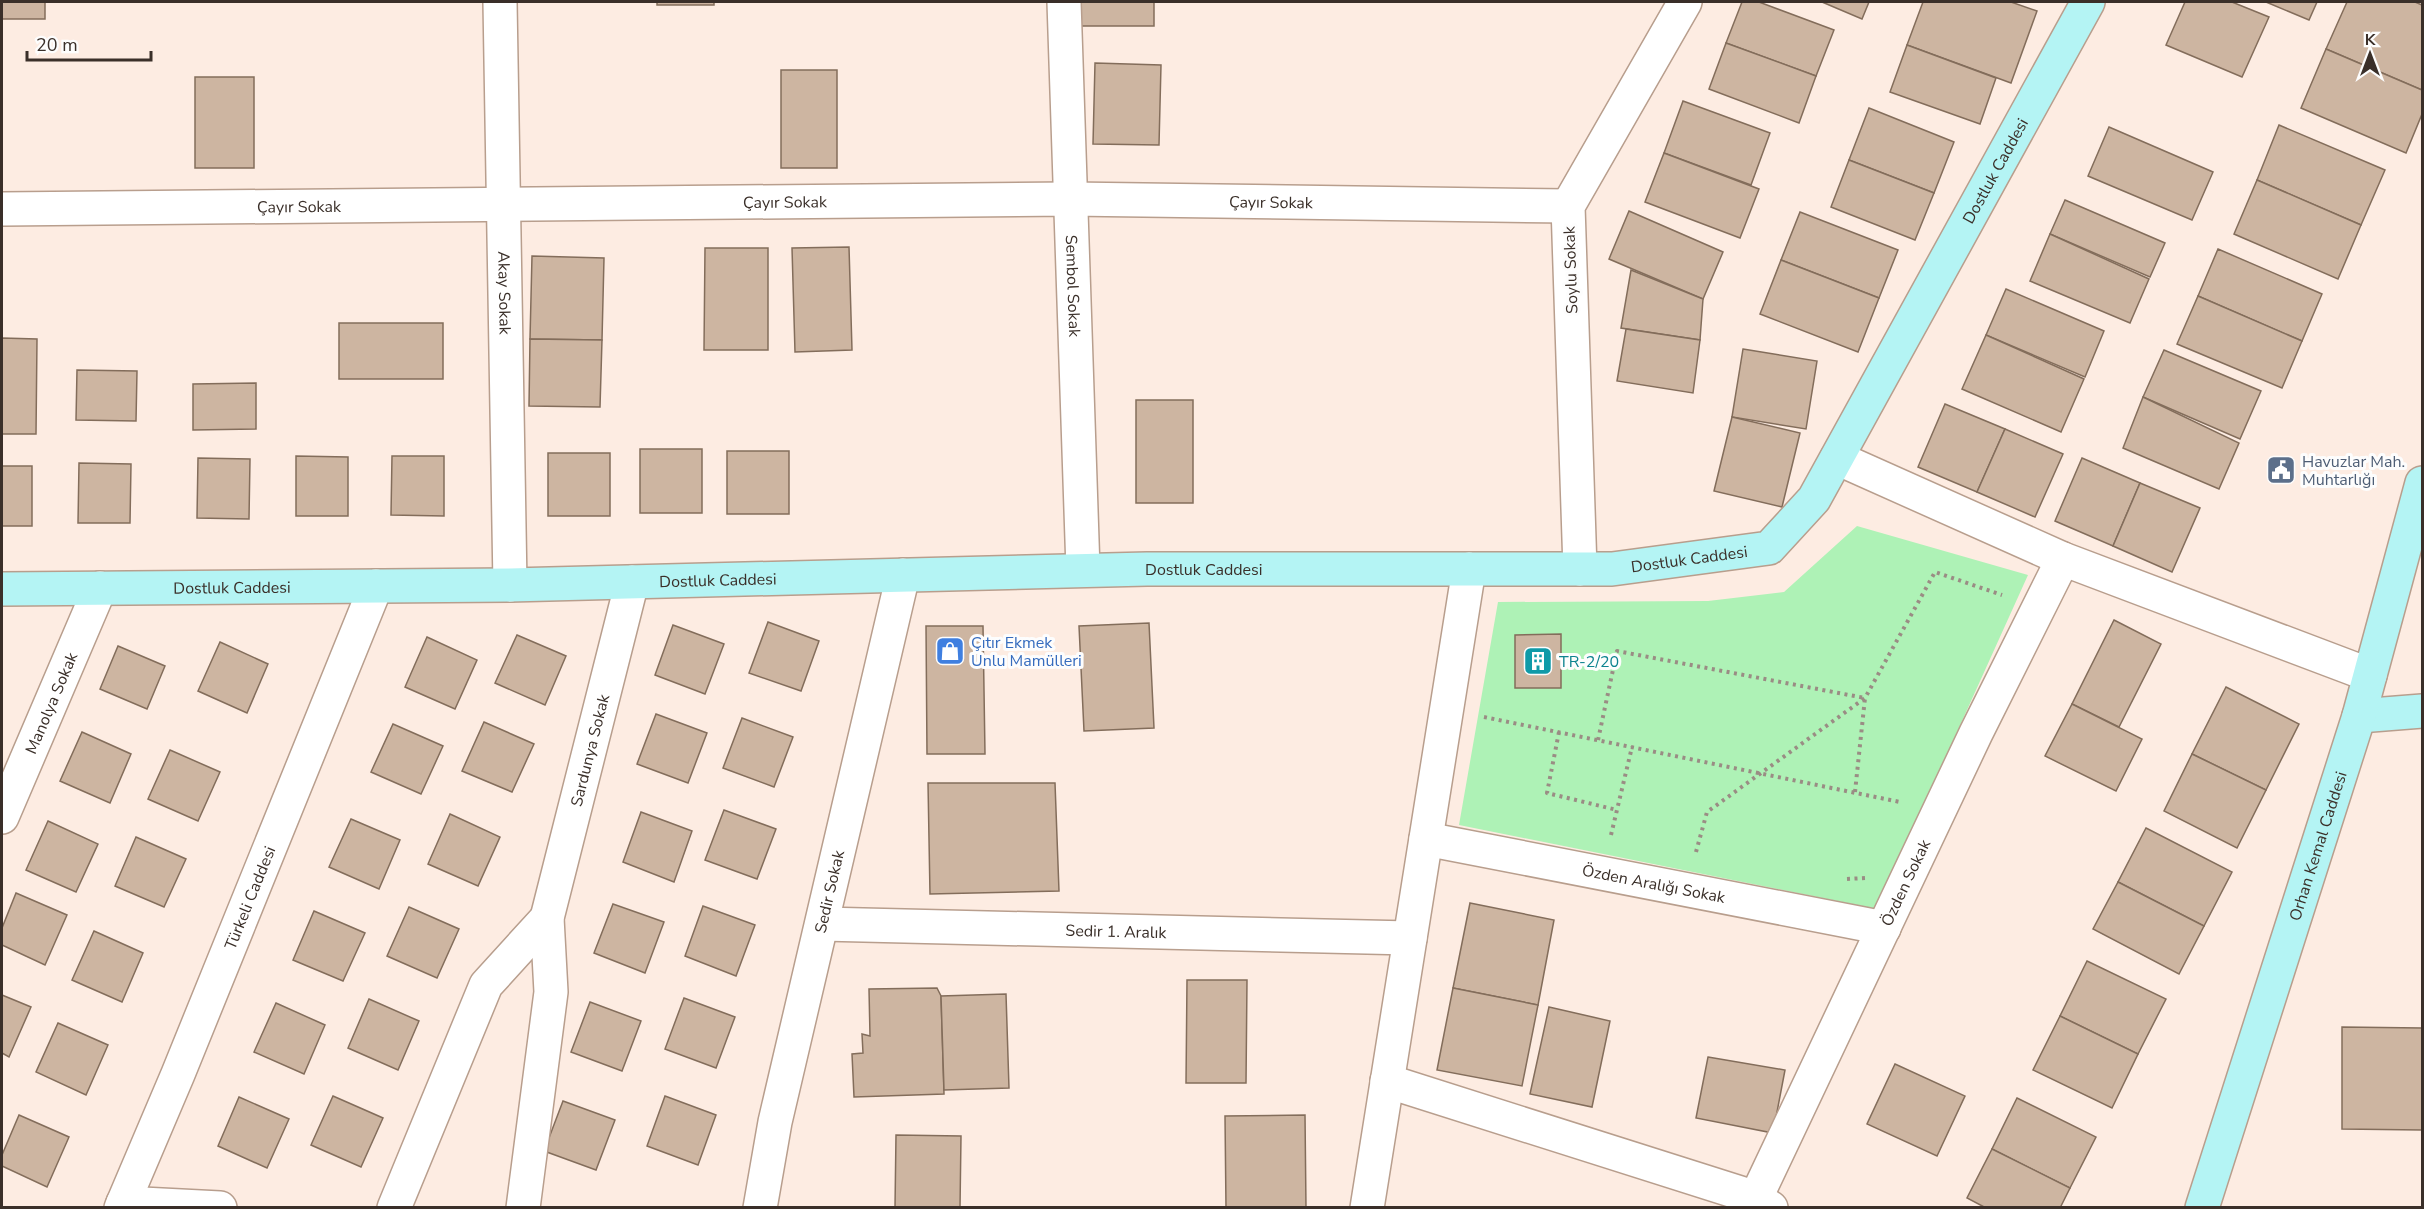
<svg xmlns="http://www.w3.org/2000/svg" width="2424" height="1209" font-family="'Nunito Sans',sans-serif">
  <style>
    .green { fill: #aef2b6 }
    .building { fill: #cdb5a1; stroke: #836d5b; stroke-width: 1.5 }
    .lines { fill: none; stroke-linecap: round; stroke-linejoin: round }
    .street-casing { stroke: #b89e8d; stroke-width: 36 }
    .secondary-casing { stroke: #b89e8d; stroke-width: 36 }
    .path { stroke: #9a8c84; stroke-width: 4; stroke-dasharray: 3 4.5; stroke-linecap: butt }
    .street { stroke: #fff; stroke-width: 33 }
    .secondary { stroke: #b4f4f4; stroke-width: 33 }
    .labels { text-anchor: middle; stroke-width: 6; stroke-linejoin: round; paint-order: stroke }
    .street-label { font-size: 16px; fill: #3a2f29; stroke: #fdfdfd }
    .service-label { font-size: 16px; fill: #4e5e75; stroke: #fdfdfd; text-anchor: start }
    .shop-label { font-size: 16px; fill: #366cbe; stroke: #fdfdfd; text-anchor: start }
    .culture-label { font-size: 16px; fill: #0d838f; stroke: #fdfdfd; text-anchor: start }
  </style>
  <rect width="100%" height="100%" fill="#fdece2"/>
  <!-- green -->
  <polygon class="green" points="1857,526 2028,575 1877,909 1459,825 1498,602 1708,601 1784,592"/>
  <!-- building -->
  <g class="building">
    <rect x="2" y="2" width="43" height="17"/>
    <rect x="657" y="2" width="57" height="3"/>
    <rect x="1081" y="2" width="73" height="24"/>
    <polygon points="1742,2 1759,2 1834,30 1816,76 1726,43"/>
    <polygon points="1822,2 1869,2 1862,19"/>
    <polygon points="1923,2 2011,2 2037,11 2011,83 1907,45"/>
    <polygon points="2185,2 2232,2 2269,17 2242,77 2166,45"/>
    <polygon points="2266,2 2317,2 2309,20"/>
    <polygon points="2347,2 2415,2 2422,5 2422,90 2326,49"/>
    <polygon points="1726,43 1816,76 1799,123 1709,89"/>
    <polygon points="1907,45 1996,78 1980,124 1890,92"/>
    <polygon points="2326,49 2422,90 2422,114 2406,153 2301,108"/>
    <polygon points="1095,63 1161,65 1159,145 1093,144"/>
    <rect x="781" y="70" width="56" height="98"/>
    <rect x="195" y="77" width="59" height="91"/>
    <polygon points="1683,101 1770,133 1751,185 1664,153"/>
    <polygon points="1869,108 1954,142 1934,193 1849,160"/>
    <polygon points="2279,125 2385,170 2361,225 2257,180"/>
    <polygon points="2109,127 2213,172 2192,220 2088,176"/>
    <polygon points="1664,153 1759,189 1740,238 1645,202"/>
    <polygon points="1849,160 1934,193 1915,240 1831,207"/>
    <polygon points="2257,180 2361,225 2338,279 2234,234"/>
    <polygon points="2065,200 2165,243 2150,277 2050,234"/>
    <polygon points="1629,211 1723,252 1703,299 1609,259"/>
    <polygon points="1800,212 1898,250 1879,298 1781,260"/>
    <polygon points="2050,234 2149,279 2130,323 2030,281"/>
    <polygon points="849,247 852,350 795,352 792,248"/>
    <polygon points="705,248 768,248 768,350 704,350"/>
    <polygon points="2218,249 2322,294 2302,341 2198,296"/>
    <polygon points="532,256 604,258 602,340 530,339"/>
    <polygon points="1781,260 1879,298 1858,352 1760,314"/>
    <polygon points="1631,270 1703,299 1700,340 1621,328"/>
    <polygon points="2006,289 2104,331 2085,377 1986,335"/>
    <polygon points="2198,296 2302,341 2282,388 2177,344"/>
    <rect x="339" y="323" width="104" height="56"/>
    <polygon points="1626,329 1700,340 1693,393 1617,381"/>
    <polygon points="1986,335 2084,379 2061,432 1962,389"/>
    <polygon points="2,338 37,339 36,434 2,434"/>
    <polygon points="530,339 602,340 600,407 529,406"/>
    <polygon points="1743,349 1817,361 1806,429 1732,417"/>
    <polygon points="2164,350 2261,391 2240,439 2143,397"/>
    <polygon points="77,370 137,371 136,421 76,420"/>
    <polygon points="256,383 256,429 193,430 193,384"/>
    <polygon points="2143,397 2239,443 2219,489 2123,448"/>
    <rect x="1136" y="400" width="57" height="103"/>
    <polygon points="1945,404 2005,429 1977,492 1918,467"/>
    <polygon points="1732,417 1800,433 1782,507 1714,491"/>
    <polygon points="2005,429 2063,454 2035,517 1977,492"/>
    <rect x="640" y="449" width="62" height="64"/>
    <rect x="727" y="451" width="62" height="63"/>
    <rect x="548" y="453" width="62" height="63"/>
    <polygon points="296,456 348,457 348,516 296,516"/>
    <polygon points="392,456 444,456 444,516 391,515"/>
    <polygon points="198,458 250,459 249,519 197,518"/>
    <polygon points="2082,458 2140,483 2113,546 2055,521"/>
    <polygon points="79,463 131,464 130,523 78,523"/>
    <rect x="2" y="466" width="30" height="60"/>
    <polygon points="2140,483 2200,508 2172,572 2113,546"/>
    <polygon points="2114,620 2161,644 2119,727 2072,704"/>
    <polygon points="768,622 819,641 801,691 749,673"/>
    <polygon points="1149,623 1154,728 1084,731 1079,626"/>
    <polygon points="673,625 724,644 705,694 655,675"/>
    <polygon points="926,626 983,626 985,754 927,754"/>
    <polygon points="1561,634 1561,688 1515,688 1515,635"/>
    <polygon points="517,635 566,656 545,705 495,683"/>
    <polygon points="427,637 477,660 455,709 405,687"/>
    <polygon points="220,642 268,664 247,713 198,691"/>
    <polygon points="118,646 165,666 147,709 100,689"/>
    <polygon points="2226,687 2299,724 2266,790 2192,754"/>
    <polygon points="2072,704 2142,739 2116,791 2045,756"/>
    <polygon points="656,714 707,733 688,783 637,764"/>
    <polygon points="742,718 793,737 774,787 723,768"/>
    <polygon points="484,722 534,744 512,792 462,771"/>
    <polygon points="393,724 443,746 421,794 371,772"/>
    <polygon points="82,732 131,754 110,803 60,781"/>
    <polygon points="170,750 220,772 198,821 148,799"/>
    <polygon points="2192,754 2266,790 2237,848 2164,811"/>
    <polygon points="928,783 1055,783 1059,891 930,894"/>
    <polygon points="724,810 776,829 757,879 705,860"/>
    <polygon points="641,812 692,831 674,882 623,862"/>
    <polygon points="450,814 500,837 478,886 428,864"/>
    <polygon points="351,819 400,840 379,889 329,867"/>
    <polygon points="48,821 98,844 76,892 26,870"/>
    <polygon points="2146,828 2232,872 2204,926 2118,882"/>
    <polygon points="136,837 186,859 164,907 115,886"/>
    <polygon points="2118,882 2204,926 2179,974 2093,929"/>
    <polygon points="16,893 67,915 45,965 2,945 2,928"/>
    <polygon points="1470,903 1554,920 1538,1005 1453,988"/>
    <polygon points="613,904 664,922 645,973 594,953"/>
    <polygon points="703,906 755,925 736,976 685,956"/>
    <polygon points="409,907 459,929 437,978 387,956"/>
    <polygon points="314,911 365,933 343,981 293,960"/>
    <polygon points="94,931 143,953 122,1002 72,980"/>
    <polygon points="2087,961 2166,999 2138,1054 2060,1016"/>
    <polygon points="1187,980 1247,980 1246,1083 1186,1083"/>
    <polygon points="937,988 941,996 944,1094 854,1097 852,1054 863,1053 862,1034 870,1036 869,989"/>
    <polygon points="1453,988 1538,1005 1522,1086 1437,1070"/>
    <polygon points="1006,994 1009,1088 944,1090 941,996"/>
    <polygon points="2,995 31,1007 9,1057 2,1053"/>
    <polygon points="684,998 735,1017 716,1068 665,1049"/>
    <polygon points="369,999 419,1021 398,1070 348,1048"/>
    <polygon points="590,1002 641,1021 622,1071 571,1052"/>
    <polygon points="276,1003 325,1025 304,1074 254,1052"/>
    <polygon points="1549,1007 1610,1021 1592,1107 1530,1094"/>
    <polygon points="2060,1016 2138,1054 2112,1108 2033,1070"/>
    <polygon points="58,1023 108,1045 86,1095 36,1072"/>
    <polygon points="2342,1027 2422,1028 2422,1130 2342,1129"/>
    <polygon points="1708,1057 1785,1070 1773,1133 1696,1118"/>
    <polygon points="1895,1064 1965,1096 1937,1156 1867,1124"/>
    <polygon points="333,1096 383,1118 361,1167 311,1145"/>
    <polygon points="665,1096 716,1115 698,1165 647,1146"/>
    <polygon points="239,1097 289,1119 267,1168 218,1146"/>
    <polygon points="2017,1098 2096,1137 2070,1188 1992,1149"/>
    <polygon points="563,1101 615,1120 596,1170 544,1151"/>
    <polygon points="19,1115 69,1137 47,1187 2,1166 2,1155"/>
    <polygon points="1305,1115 1306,1208 1226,1208 1225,1116"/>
    <polygon points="896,1135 961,1136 960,1208 895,1208"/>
    <polygon points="1992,1149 2070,1188 2060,1208 1986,1208 1967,1198"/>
  </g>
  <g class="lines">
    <!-- street casing -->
    <g class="street-casing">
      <g id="street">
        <path id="s1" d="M500,2l10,583"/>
        <path id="s2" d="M1064,2l19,568"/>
        <path id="s3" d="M2,209l1068,-10 498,7"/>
        <polyline points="1837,458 2063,559 2370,675"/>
        <polyline points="1580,569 1568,206 1685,2"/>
        <path id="s4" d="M2,817l98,-229"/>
        <path id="s5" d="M1426,839l458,89"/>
        <path id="s6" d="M822,924l588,14"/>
        <polyline points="1387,1081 1756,1198 1771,1208"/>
        <polyline points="123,1203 220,1208"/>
        <path id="s7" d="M121,1208l57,-134 198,-488"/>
        <polyline points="394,1208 486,985 547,918"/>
        <path id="s8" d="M523,1208l28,-216 -4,-74 85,-336"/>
        <path id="s9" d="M760,1208l15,-86 128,-547"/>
        <polyline points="1367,1208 1469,569"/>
        <path id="s10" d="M1751,1208l225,-475 87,-174"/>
      </g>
    </g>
    <!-- secondary casing -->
    <g class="secondary-casing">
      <g id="secondary">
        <path id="s11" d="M2,589l508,-4 637,-16h465l157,-21 45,-49 274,-497"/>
        <polyline points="2359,716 2422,711"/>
        <path id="s12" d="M2202,1208l157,-492 63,-233"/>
      </g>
    </g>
    <!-- path -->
    <g class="path">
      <polyline points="1484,717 1900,802"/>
      <polyline points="1559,732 1547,793 1617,810"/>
      <polyline points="1598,740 1617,651 1865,698 1855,792"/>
      <polyline points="1611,835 1632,747"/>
      <polyline points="1696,852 1707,812 1865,698 1935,572 2002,595"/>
      <polyline points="1847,879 1866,878"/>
    </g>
    <!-- street -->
    <use href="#street" class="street"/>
    <!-- secondary -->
    <use href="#secondary" class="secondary"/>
  </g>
  <!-- icons -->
  <defs>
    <g id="civic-square" transform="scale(1.5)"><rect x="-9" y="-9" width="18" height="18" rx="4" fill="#5c6f8a" stroke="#fdfdfd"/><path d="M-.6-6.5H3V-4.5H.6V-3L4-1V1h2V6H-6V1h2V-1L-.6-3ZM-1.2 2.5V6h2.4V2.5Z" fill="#fff"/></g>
    <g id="shop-square" transform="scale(1.5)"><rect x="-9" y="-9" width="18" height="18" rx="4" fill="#3f7fe0" stroke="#fdfdfd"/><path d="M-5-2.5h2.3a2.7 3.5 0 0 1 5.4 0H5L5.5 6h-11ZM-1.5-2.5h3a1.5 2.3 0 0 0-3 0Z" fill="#fff"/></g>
    <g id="building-square" transform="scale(1.5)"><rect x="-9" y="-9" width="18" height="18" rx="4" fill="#0f9aa8" stroke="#fdfdfd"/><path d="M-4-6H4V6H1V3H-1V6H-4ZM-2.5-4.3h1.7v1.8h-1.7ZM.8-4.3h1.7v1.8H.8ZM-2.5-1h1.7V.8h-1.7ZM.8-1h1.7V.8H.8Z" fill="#fff"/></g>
  </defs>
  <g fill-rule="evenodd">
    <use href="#civic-square" x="2281" y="470"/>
    <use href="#shop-square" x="950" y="651"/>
    <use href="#building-square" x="1538" y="661"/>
  </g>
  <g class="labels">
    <!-- street labels -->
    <g class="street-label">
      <text dy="6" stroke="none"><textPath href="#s11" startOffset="2210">Dostluk Caddesi</textPath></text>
      <text dy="6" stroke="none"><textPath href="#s3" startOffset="783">Çayır Sokak</textPath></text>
      <text dy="6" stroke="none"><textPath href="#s3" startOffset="1269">Çayır Sokak</textPath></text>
      <text dy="6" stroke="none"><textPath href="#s3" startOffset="297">Çayır Sokak</textPath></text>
      <text transform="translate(1570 270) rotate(-92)" y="6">Soylu Sokak</text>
      <text dy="6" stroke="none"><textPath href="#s2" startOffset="284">Sembol Sokak</textPath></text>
      <text dy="6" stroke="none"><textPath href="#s1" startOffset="291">Akay Sokak</textPath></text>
      <text dy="6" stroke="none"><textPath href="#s11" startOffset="1688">Dostluk Caddesi</textPath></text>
      <text dy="6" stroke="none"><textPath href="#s11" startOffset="1202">Dostluk Caddesi</textPath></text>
      <text dy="6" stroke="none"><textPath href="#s11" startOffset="716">Dostluk Caddesi</textPath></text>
      <text dy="6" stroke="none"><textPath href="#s11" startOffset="230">Dostluk Caddesi</textPath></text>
      <text dy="6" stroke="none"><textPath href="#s4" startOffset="124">Manolya Sokak</textPath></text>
      <text dy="6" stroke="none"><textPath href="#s8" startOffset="465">Sardunya Sokak</textPath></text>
      <text dy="6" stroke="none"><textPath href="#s12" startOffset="380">Orhan Kemal Caddesi</textPath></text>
      <text dy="6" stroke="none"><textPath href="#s10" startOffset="360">Özden Sokak</textPath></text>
      <text dy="6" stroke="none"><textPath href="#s5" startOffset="232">Özden Aralığı Sokak</textPath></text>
      <text dy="6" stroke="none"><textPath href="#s9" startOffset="324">Sedir Sokak</textPath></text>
      <text dy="6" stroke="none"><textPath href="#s7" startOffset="336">Türkeli Caddesi</textPath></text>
      <text dy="6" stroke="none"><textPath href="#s6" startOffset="294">Sedir 1. Aralık</textPath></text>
    </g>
    <!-- service labels -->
    <g class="service-label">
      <text x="2302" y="467">Havuzlar Mah.<tspan x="2302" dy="18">Muhtarlığı</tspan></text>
    </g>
    <!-- shop labels -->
    <g class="shop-label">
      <text x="971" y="648">Çıtır Ekmek<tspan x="971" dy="18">Unlu Mamülleri</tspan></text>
    </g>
    <!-- culture labels -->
    <g class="culture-label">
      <text x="1559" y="667">TR-2/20</text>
    </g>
  </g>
  <!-- border -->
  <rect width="2424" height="1209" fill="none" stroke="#3a2f29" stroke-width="6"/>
  <!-- north arrow -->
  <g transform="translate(2370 54)" stroke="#fdfdfd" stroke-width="4.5" paint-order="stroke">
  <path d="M0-4.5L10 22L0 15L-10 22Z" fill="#3a2f29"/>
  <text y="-9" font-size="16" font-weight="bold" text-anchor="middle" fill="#3a2f29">K</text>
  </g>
  <!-- scale -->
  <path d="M27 51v9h124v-9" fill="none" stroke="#3a2f29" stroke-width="3"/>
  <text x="36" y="51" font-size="18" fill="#3a2f29" stroke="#fdfdfd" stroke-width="4.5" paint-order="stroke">20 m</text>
</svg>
